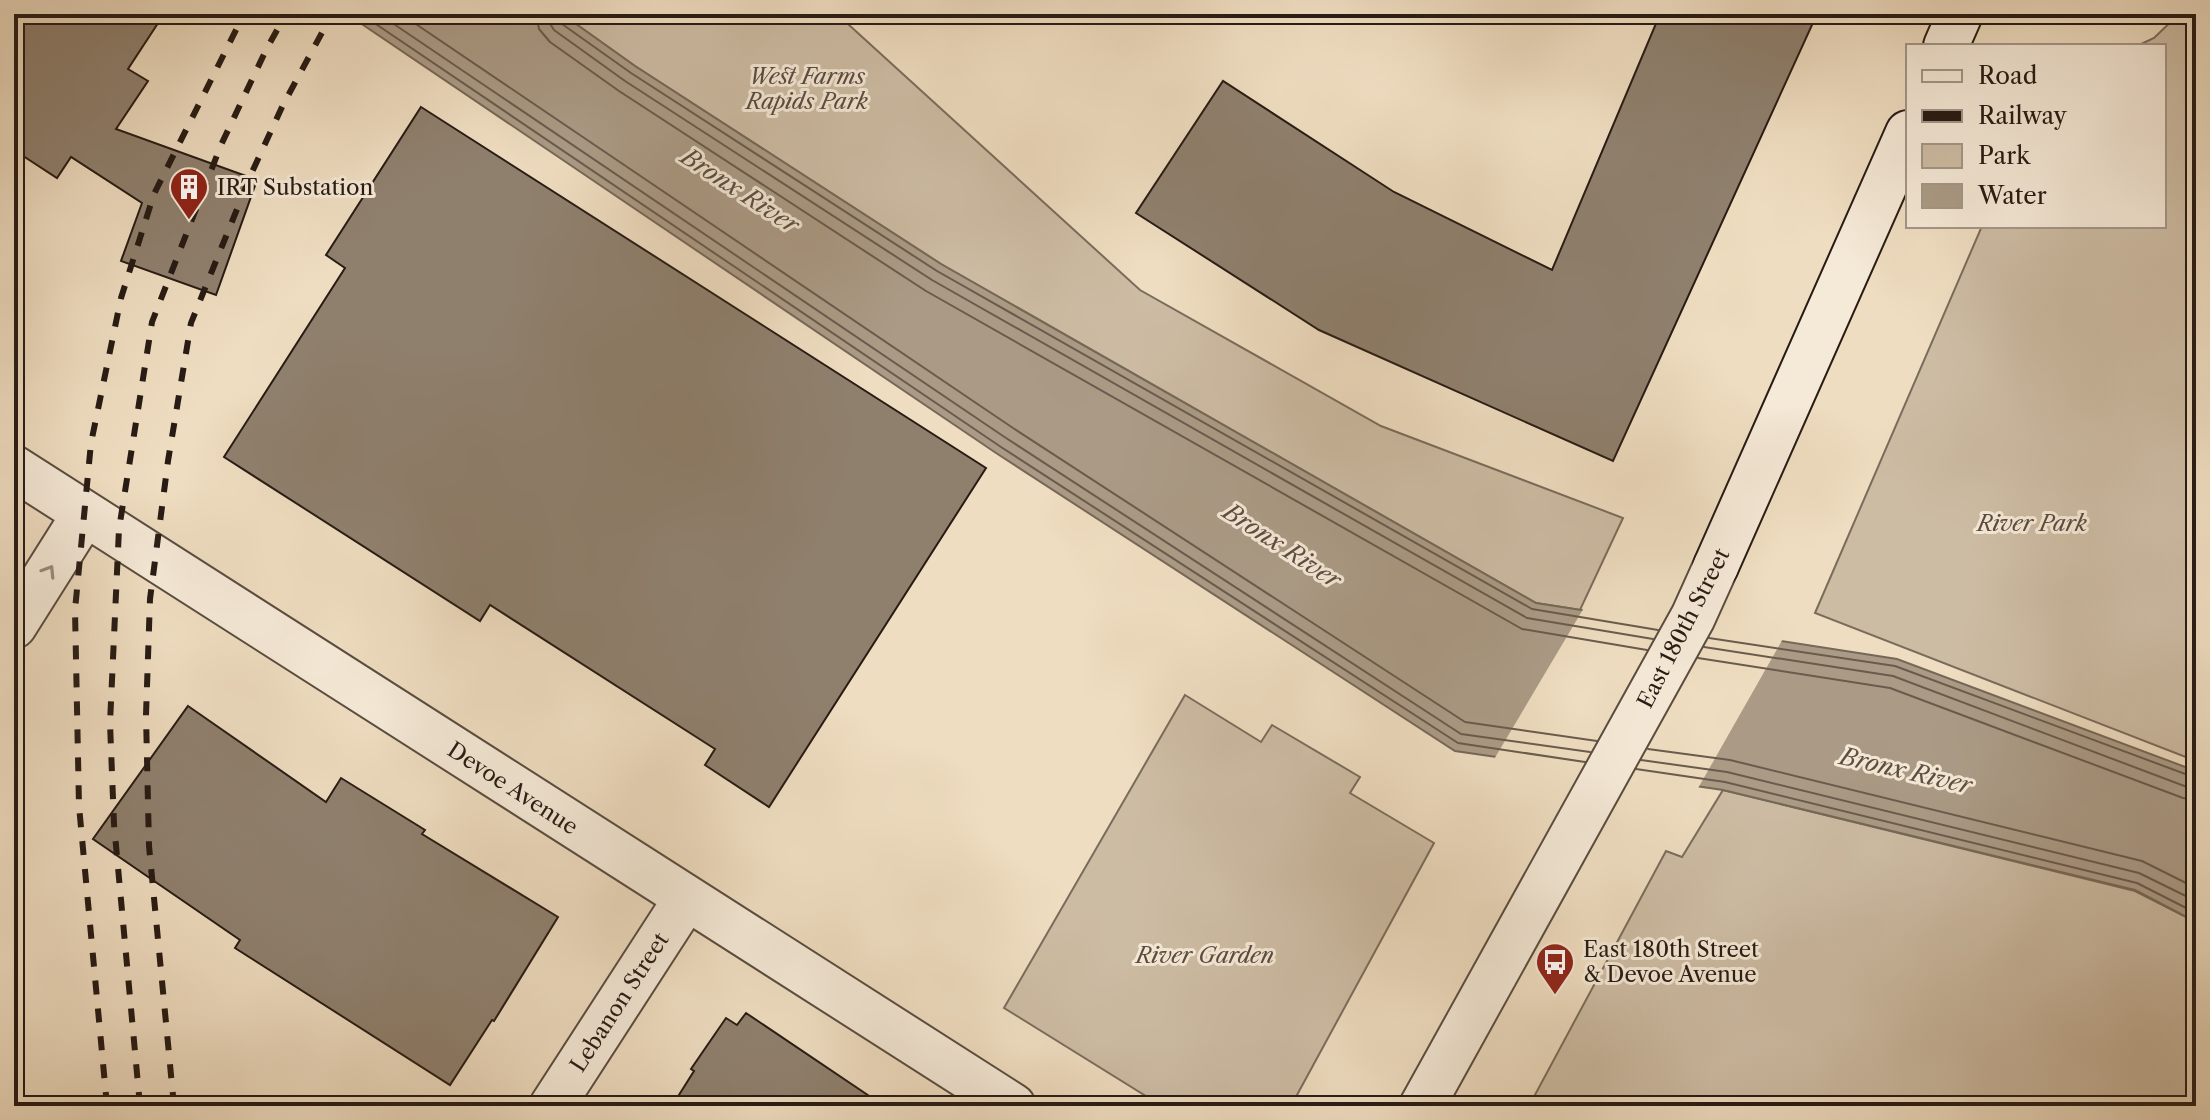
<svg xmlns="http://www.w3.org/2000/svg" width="2210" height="1120" font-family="'Libre Caslon Text',serif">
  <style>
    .green { fill: #cdbca4; stroke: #7a6c5c; stroke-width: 2 }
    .water { fill: #ab9b86; stroke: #766858; stroke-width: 2 }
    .pier { fill: #efddc1 }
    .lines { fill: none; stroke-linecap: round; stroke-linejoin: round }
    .shore { stroke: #695b4d; stroke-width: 2 }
    .building { fill: #8f806e; stroke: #271b14; stroke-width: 2 }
    .minor-casing { stroke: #594c3f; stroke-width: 48 }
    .tertiary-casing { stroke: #594c3f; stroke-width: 48 }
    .secondary-casing { stroke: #271b14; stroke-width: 48 }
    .minor { stroke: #f5e9d7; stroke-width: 44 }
    .tertiary { stroke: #f5e9d7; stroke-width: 44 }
    .secondary { stroke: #f5e9d7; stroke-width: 44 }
    .rail { stroke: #271b14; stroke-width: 6; stroke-dasharray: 14 14; stroke-linecap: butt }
    .oneway { stroke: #988c7f }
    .labels { text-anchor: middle; stroke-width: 6; stroke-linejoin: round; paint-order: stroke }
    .park-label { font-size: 22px; font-style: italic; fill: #594b3f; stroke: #f5e9d7 }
    .poi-label { font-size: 22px; fill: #271b14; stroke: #f5e9d7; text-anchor: start }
    .street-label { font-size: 22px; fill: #271b14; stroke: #f5e9d7 }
    .water-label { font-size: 24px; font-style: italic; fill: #5c4e42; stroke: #f5e9d7 }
  </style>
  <rect width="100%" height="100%" fill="#efddc1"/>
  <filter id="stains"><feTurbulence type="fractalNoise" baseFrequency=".0025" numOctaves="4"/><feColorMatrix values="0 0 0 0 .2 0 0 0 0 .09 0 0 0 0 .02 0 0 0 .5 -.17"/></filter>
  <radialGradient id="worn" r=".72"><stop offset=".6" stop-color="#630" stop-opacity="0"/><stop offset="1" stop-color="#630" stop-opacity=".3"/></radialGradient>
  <!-- green -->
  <g class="green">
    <polygon points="562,14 837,14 1140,290 1381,426 1623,518 1580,610 1536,603 941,264 635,66"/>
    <polygon points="2179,14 2196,14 2196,761 1815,613 1982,226 2164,226 2164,46 2137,46 2154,38"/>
    <polygon points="1185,695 1261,742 1272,725 1360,777 1350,793 1434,843 1291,1106 1162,1106 1004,1008"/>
    <polygon points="1723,790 2135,891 2196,922 2196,1106 1529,1106 1666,851 1682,857"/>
  </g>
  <!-- water -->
  <polygon class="water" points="347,14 562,14 635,66 941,264 1536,603 1897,659 2196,771 2196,922 2135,890 1723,790 1455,751 996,453"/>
  <!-- pier -->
  <polygon class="pier" points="1585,606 1784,637 1697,790 1493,761"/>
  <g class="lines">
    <!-- shore -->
    <g class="shore">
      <polyline points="361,14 1001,447 1458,743 1585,762"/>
      <polyline points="379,14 1006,438 1461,734 1590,752"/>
      <polyline points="401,14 1013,428 1465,722 1597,741"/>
      <polyline points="536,14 539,29 550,42 619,91 926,291 1522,629 1647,650"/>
      <polyline points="548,14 549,22 554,30 625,81 932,280 1527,618 1653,639"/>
      <polyline points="558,14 562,24 631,73 937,271 1532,609 1658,630"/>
      <polyline points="1709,638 1895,666 2196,778"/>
      <polyline points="1704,647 1893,676 2187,787 2196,788"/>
      <polyline points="1698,658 1890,688 2183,798 2196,800"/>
      <polyline points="1648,749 1730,760 2142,861 2196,888"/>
      <polyline points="1641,760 1727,772 2139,873 2196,901"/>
      <polyline points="1636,769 1725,782 2137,883 2196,913"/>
    </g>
  </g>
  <!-- building -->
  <g class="building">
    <polygon points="14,14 164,14 128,69 148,81 116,129 257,180 216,295 121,261 142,203 71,157 57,178 14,150"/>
    <polygon points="1660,14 1817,14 1613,461 1319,330 1136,213 1223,81 1394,192 1552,270"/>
    <polygon points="421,107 986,468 769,807 705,765 715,749 490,605 480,621 224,457 345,268 326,255"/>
    <polygon points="188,706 326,802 341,778 425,830 422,834 558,917 494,1021 492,1020 450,1085 235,948 240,940 93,839"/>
    <polygon points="746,1013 884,1106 672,1106 694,1071 691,1069 726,1018 737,1025"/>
  </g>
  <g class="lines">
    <!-- minor casing -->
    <g class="minor-casing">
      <g id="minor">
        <polyline points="14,468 1013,1106"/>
        <polyline points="14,626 84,515"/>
        <polyline points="552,1106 686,899"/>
      </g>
    </g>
    <!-- tertiary casing -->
    <g class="tertiary-casing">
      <polyline id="tertiary" points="1422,1106 1693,617 1716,566"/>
    </g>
    <!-- secondary casing -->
    <g class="secondary-casing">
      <g id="secondary">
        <polyline points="1946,46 1960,14"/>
        <polyline points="1716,566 1908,133"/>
      </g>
    </g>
    <!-- minor -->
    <use href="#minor" class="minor"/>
    <!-- tertiary -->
    <use href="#tertiary" class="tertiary"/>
    <!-- secondary -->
    <use href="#secondary" class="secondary"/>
    <!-- rail -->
    <g class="rail">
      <polyline points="107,1106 79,806 75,610 91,443 121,298 154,194 244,14"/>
      <polyline points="140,1106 114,824 110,723 119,529 152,322 221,145 266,50 286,14"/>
      <polyline points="174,1106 149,846 146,715 150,599 168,461 191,323 252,172 283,105 332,14"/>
    </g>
  </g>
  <!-- one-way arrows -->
  <defs><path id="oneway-chevron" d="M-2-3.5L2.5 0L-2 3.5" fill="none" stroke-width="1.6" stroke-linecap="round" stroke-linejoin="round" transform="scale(2)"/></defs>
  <use class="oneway" href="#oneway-chevron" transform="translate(49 571) rotate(-58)"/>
  <!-- icons -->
  <defs>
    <g id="building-pin" transform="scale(2)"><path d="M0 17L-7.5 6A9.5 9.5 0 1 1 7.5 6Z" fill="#8f2418" stroke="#f5e9d7"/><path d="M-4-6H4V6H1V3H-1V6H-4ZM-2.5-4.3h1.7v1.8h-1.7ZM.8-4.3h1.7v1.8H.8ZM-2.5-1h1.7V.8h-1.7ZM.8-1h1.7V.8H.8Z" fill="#fff"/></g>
    <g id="bus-pin" transform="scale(2)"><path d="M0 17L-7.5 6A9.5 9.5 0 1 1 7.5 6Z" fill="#8f2418" stroke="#f5e9d7"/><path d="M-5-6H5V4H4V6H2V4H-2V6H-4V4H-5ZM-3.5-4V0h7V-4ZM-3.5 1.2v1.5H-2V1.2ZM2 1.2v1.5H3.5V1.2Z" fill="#fff"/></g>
  </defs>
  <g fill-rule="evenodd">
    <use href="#building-pin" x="189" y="187"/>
    <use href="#bus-pin" x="1555" y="962"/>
  </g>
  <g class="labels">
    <!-- park labels -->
    <g class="park-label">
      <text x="807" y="84">West Farms<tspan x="807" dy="25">Rapids Park</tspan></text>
      <text x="2032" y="531">River Park</text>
      <text x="1205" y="963">River Garden</text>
    </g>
    <!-- poi labels -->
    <g class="poi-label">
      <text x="217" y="195">IRT Substation</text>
      <text x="1583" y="957">East 180th Street<tspan x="1583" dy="25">&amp; Devoe Avenue</tspan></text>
    </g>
    <!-- street labels -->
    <g class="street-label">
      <text transform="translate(1683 628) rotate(-63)" y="8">East 180th Street</text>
      <text transform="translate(513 788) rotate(33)" y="8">Devoe Avenue</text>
      <text transform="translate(619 1002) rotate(-57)" y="8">Lebanon Street</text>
    </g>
    <!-- water labels -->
    <g class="water-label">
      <text transform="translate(740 191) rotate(33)" y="8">Bronx River</text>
      <text transform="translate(1282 546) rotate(33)" y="8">Bronx River</text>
      <text transform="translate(1906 771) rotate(13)" y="8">Bronx River</text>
    </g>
  </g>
  <!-- margin -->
  <rect width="2210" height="1120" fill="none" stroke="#efddc1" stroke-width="48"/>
  <rect x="16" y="16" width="2178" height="1088" fill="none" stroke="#271b14" stroke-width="4"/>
  <rect x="24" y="24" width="2162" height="1072" fill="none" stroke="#271b14" stroke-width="2"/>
  <!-- legend -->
  <rect x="1906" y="44" width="260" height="184" fill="#f5e9d7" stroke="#a39789" stroke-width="2"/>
  <rect x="1922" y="70" width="40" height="12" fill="#f5e9d7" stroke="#a39789" stroke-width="2"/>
  <text x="1978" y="84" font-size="24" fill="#271b14">Road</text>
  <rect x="1922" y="110" width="40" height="12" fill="#271b14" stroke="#a39789" stroke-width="2"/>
  <text x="1978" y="124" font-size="24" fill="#271b14">Railway</text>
  <rect x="1922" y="144" width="40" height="24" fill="#cdbca4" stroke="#a39789" stroke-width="2"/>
  <text x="1978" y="164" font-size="24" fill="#271b14">Park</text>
  <rect x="1922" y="184" width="40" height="24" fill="#ab9b86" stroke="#a39789" stroke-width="2"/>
  <text x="1978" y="204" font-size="24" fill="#271b14">Water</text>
  <rect width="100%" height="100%" filter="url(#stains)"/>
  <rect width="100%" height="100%" fill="url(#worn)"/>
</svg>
